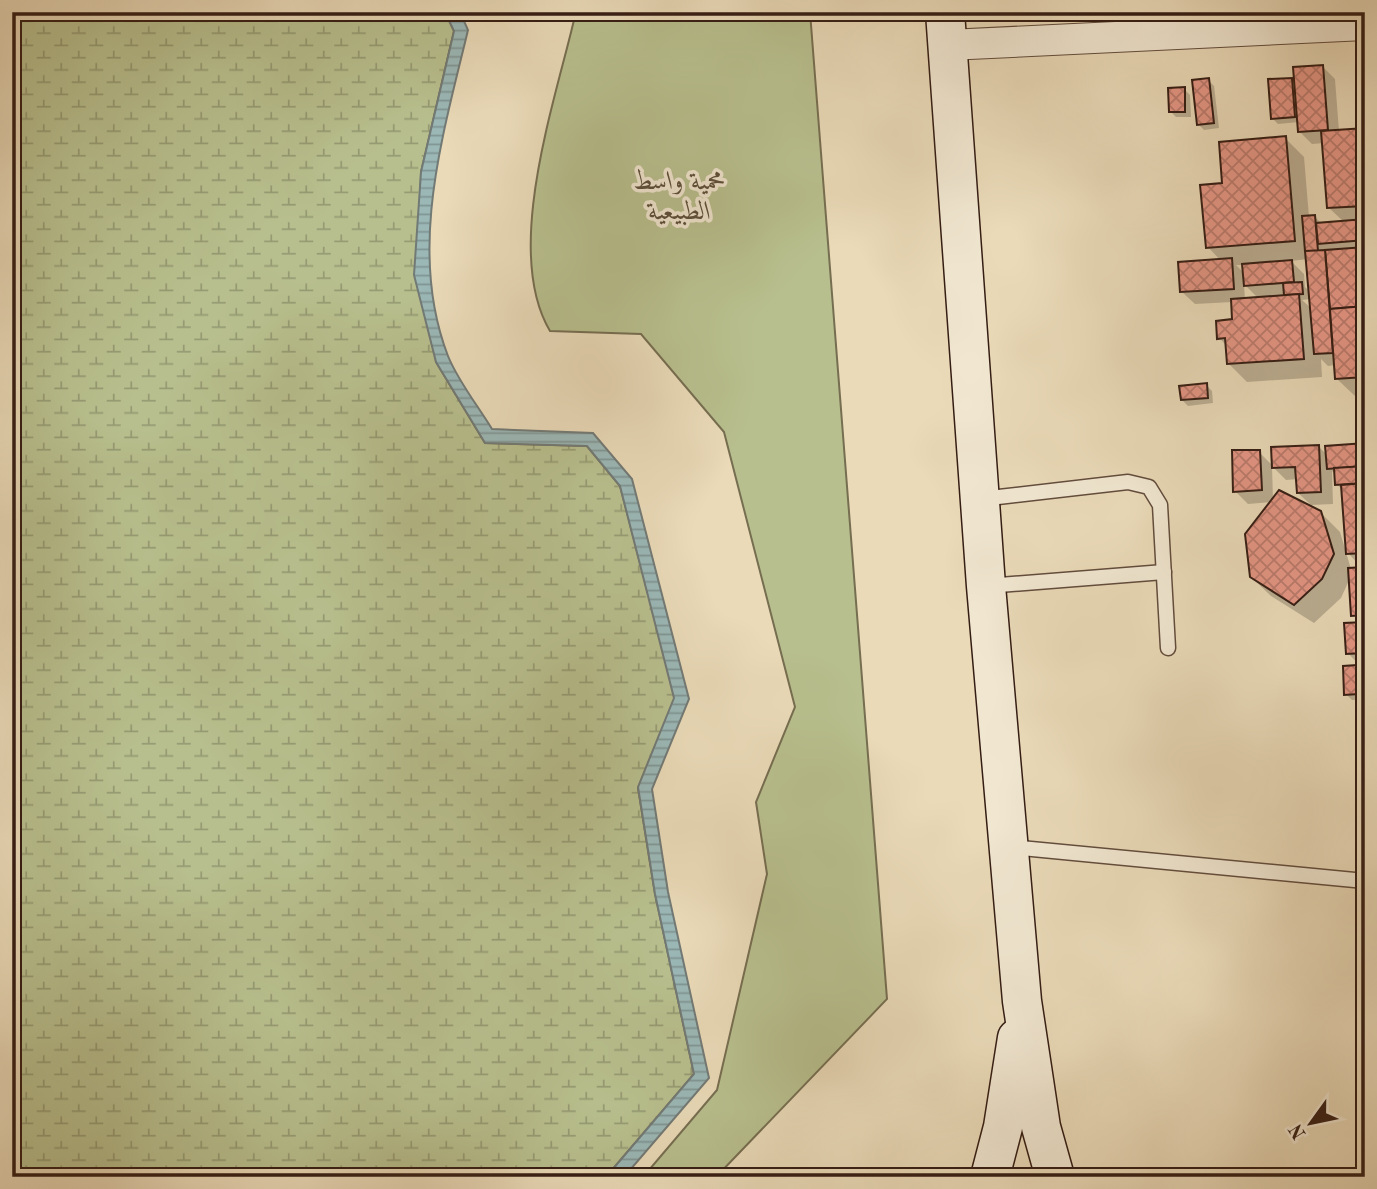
<svg xmlns="http://www.w3.org/2000/svg" width="1377" height="1189" font-family="'Old Standard TT',Amiri,serif">
  <style>
    .grass { fill: #b8bf8e; stroke: #766e51; stroke-width: 2 }
    .wetland { fill: url(#wetland-marsh); stroke: #766e51; stroke-width: 2 }
    .water { fill: url(#water-rules); stroke: #727a76; stroke-width: 2 }
    .shadow { fill: #0003; fill-rule: evenodd }
    .building { fill: url(#building-cross-hatch); stroke: #351d14; stroke-width: 2 }
    .lines { fill: none; stroke-linecap: round; stroke-linejoin: round }
    .lane-casing { stroke: #624c3d; stroke-width: 17 }
    .street-casing { stroke: #624c3d; stroke-width: 32 }
    .secondary-casing { stroke: #351d14; stroke-width: 41 }
    .lane { stroke: #f1e7d1; stroke-width: 14 }
    .street { stroke: #f1e7d1; stroke-width: 30 }
    .secondary { stroke: #f1e7d1; stroke-width: 38 }
    .labels { text-anchor: middle; stroke-width: 7; stroke-linejoin: round; paint-order: stroke }
    .park-label { font-size: 26px; font-style: italic; fill: #5c4e39; stroke: #f1e7d1 }
  </style>
  <defs>
    <pattern id="wetland-marsh" width="20" height="14" patternUnits="userSpaceOnUse" patternTransform="scale(1.75)"><rect width="20" height="14" fill="#b8bf8e"/><path d="M1 5h8M5 5V1M11 12h8M15 12V8" fill="none" stroke="#969b73"/></pattern>
    <pattern id="water-rules" width="6" height="5" patternUnits="userSpaceOnUse" patternTransform="scale(1.75)"><rect width="6" height="5" fill="#9bb8b7"/><path d="M0 2.5h6" fill="none" stroke="#7f9594"/></pattern>
    <pattern id="building-cross-hatch" width="8" height="8" patternUnits="userSpaceOnUse" patternTransform="scale(1.75)"><rect width="8" height="8" fill="#e59685"/><path d="M0 0l8 8M0 8l8-8" fill="none" stroke="#ba7a6c"/></pattern>
  </defs>
  <rect width="100%" height="100%" fill="#eadab8"/>
  <filter id="stains"><feTurbulence type="fractalNoise" baseFrequency=".00286" numOctaves="4"/><feColorMatrix values="0 0 0 0 .2 0 0 0 0 .09 0 0 0 0 .02 0 0 0 .5 -.17"/></filter>
  <radialGradient id="worn" r=".72"><stop offset=".6" stop-color="#630" stop-opacity="0"/><stop offset="1" stop-color="#630" stop-opacity=".3"/></radialGradient>
  <!-- grass -->
  <path class="grass" d="M570,12h240l77,987 -171,178h-73l74,-87 50,-216 -11,-72 39,-95 -71,-275 -83,-98 -91,-3c-47,-79 4,-226 24,-311z"/>
  <!-- wetland -->
  <polygon class="wetland" points="12,12 445,12 454,31 421,172 420,213 436,362 485,443 587,446 620,486 675,698 638,788 655,894 694,1074 606,1177 12,1177"/>
  <!-- water -->
  <path class="water" d="M445,12h15l8,18c-25,105 -61,220 -20,326 10,25 30,50 44,73l101,4 39,46 57,220 -37,90 16,103 41,186 -85,99h-18l88,-103 -39,-180 -17,-107 36,-89 -54,-212 -33,-40 -102,-3 -49,-81 -22,-87 7,-103 33,-141z"/>
  <!-- shadow -->
  <g class="shadow">
    <path d="M1323,67l12,12 4,52 26,-1v267h-9l-19,-18 -1,-14 -8,1 -7,-7 1,18 -75,5 -19,-19 -1,-17 -8,-8 14,-17 -1,-19 -37,2 -13,-12 39,-31 -13,-14 16,-62 61,-47 19,19 5,60h6l6,6 23,-1 -15,-14 -5,-65 -12,1 -13,-13v-9l-21,2 -6,-6 20,-39 4,5zM1308,259l2,33 -5,-5 -1,-13 -13,-13zM1236,265h8v8zM1244,284l15,15 -14,1zM1311,299l1,10 -10,-9z"/>
    <polygon points="1208,80 1214,86 1219,128 1204,130 1198,124"/>
    <polygon points="1184,89 1190,95 1191,117 1176,117 1170,111"/>
    <polygon points="1206,385 1212,391 1213,403 1188,406 1182,400"/>
    <path d="M1365,445v221h-5l-12,-13 14,-29 -9,-9 -2,-39 -10,22 -27,25 -43,-27 -20,-19 21,-75 -24,2 -13,-13 24,-39 14,14 45,-20 9,9zM1272,466l14,14 12,-1v14l13,12 22,-1 -1,-33 4,5 1,8 6,7 5,62 15,16h-12l-11,-37 -20,-20 -47,-12z"/>
    <polygon points="1356,666 1362,672 1365,716 1361,700 1352,700 1346,694"/>
  </g>
  <!-- building -->
  <g class="building">
    <polygon points="1323,65 1328,130 1298,132 1293,67"/>
    <polygon points="1209,78 1214,123 1197,125 1192,80"/>
    <polygon points="1292,78 1295,117 1271,119 1268,79"/>
    <polygon points="1185,87 1185,112 1169,112 1168,88"/>
    <polygon points="1365,128 1365,206 1327,208 1321,131"/>
    <polygon points="1286,136 1295,241 1206,248 1200,185 1222,183 1219,142"/>
    <polygon points="1315,215 1318,251 1305,251 1302,216"/>
    <polygon points="1365,219 1365,240 1318,244 1316,223"/>
    <polygon points="1365,247 1365,306 1330,309 1325,250"/>
    <polygon points="1325,250 1333,353 1314,354 1305,251"/>
    <polygon points="1232,258 1234,289 1180,292 1178,262"/>
    <polygon points="1292,260 1294,282 1244,286 1242,264"/>
    <polygon points="1302,282 1303,294 1284,295 1283,283"/>
    <polygon points="1299,294 1304,359 1227,364 1225,338 1217,339 1216,321 1232,319 1231,299"/>
    <polygon points="1365,306 1365,377 1335,379 1330,309"/>
    <polygon points="1207,383 1208,398 1181,400 1179,386"/>
    <polygon points="1365,443 1365,466 1327,469 1325,446"/>
    <polygon points="1319,445 1321,492 1297,493 1295,467 1272,468 1271,447"/>
    <polygon points="1232,450 1260,450 1262,490 1233,492"/>
    <polygon points="1365,466 1365,483 1335,485 1334,468"/>
    <polygon points="1365,483 1365,553 1346,554 1341,485"/>
    <polygon points="1279,490 1321,511 1334,554 1322,579 1294,605 1250,577 1245,534"/>
    <polygon points="1365,567 1365,615 1351,616 1348,568"/>
    <polygon points="1365,622 1365,653 1346,654 1344,623"/>
    <polygon points="1357,665 1359,694 1344,695 1343,666"/>
    <polygon points="1359,674 1365,674 1365,724 1359,697 1362,697"/>
    <polygon points="1362,739 1365,739 1365,793"/>
  </g>
  <g class="lines">
    <!-- lane casing -->
    <g class="lane-casing">
      <g id="lane">
        <polyline points="981,499 1128,482 1149,487 1160,505 1168,648"/>
        <polyline points="987,586 1164,572"/>
        <polyline points="1010,847 1365,881"/>
      </g>
    </g>
    <!-- street casing -->
    <g class="street-casing">
      <polyline id="street" points="948,45 1365,25"/>
    </g>
    <!-- secondary casing -->
    <g class="secondary-casing">
      <g id="secondary">
        <polyline points="945,12 986,586 1022,1001 1041,1127 1055,1177"/>
        <polyline points="990,1177 1003,1127 1017,1038"/>
      </g>
    </g>
    <!-- lane -->
    <use href="#lane" class="lane"/>
    <!-- street -->
    <use href="#street" class="street"/>
    <!-- secondary -->
    <use href="#secondary" class="secondary"/>
  </g>
  <g class="labels">
    <!-- park labels -->
    <g class="park-label">
      <text x="680" y="189">محمية واسط<tspan x="680" dy="30">الطبيعية</tspan></text>
    </g>
  </g>
  <!-- margin -->
  <rect width="1377" height="1189" fill="none" stroke="#eadab8" stroke-width="42"/>
  <rect x="14" y="14" width="1349" height="1161" fill="none" stroke="#351d14" stroke-width="3.5"/>
  <rect x="21" y="21" width="1335" height="1147" fill="none" stroke="#351d14" stroke-width="2"/>
  <!-- north arrow -->
  <g transform="translate(1311 1123) rotate(237)" stroke="#f1e7d1" stroke-width="5" paint-order="stroke">
  <path d="M0-5L12 26L0 18L-12 26Z" fill="#351d14"/>
  <text y="-10" font-size="19" font-weight="bold" text-anchor="middle" fill="#351d14">N</text>
  </g>
  <rect width="100%" height="100%" filter="url(#stains)"/>
  <rect width="100%" height="100%" fill="url(#worn)"/>
</svg>
